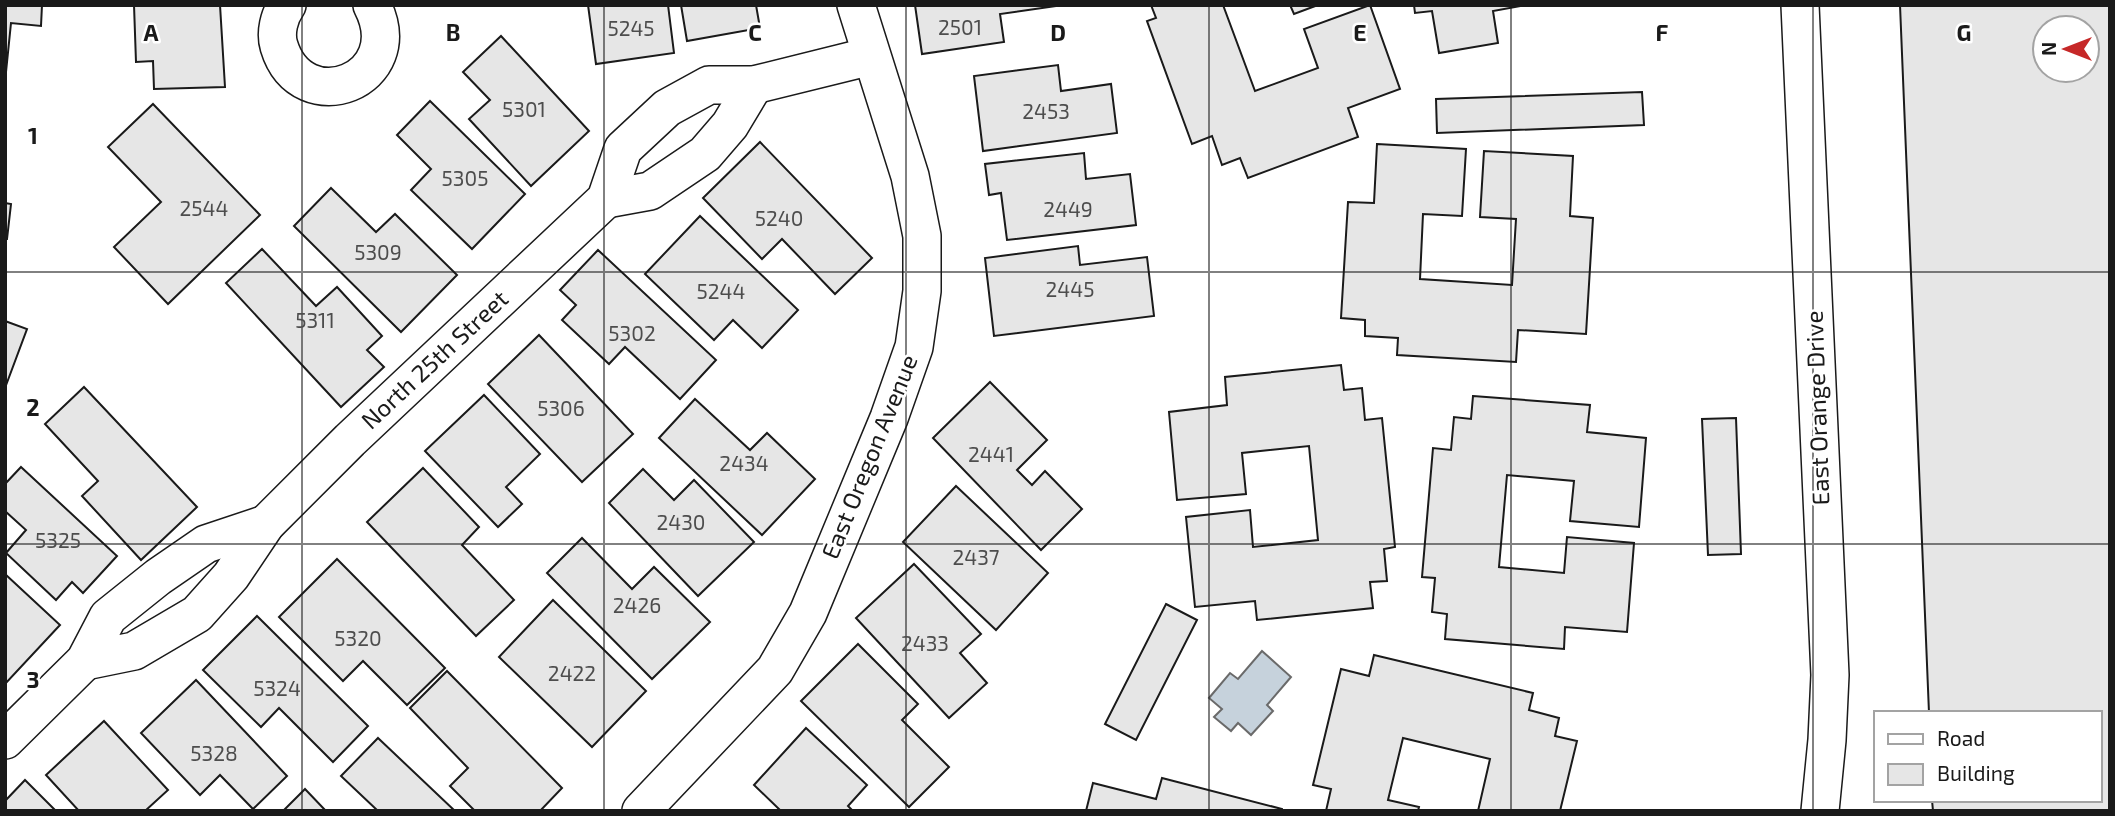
<svg xmlns="http://www.w3.org/2000/svg" width="2115" height="816" font-family="'Exo 2',sans-serif">
  <style>
    .water { fill: #c6d2dc; stroke: #6a6a6a; stroke-width: 2 }
    .building { fill: #e6e6e6; stroke: #1a1a1a; stroke-width: 2; fill-rule: evenodd }
    .lines { fill: none; stroke-linecap: round; stroke-linejoin: round }
    .street-casing { stroke: #1a1a1a; stroke-width: 40 }
    .street { stroke: #fff; stroke-width: 37 }
    .grid { fill: none; stroke: #1a1a1a; stroke-width: 2; stroke-opacity: 0.55 }
    .labels { text-anchor: middle; stroke-width: 5; stroke-linejoin: round; paint-order: stroke }
    .number-label { font-size: 21px; fill: #4d4d4d }
    .street-label { font-size: 24px; fill: #1a1a1a; stroke: #fff }
    .grid-label { font-size: 23px; text-anchor: middle; font-weight: bold; fill: #1a1a1a; stroke: #fff; stroke-width: 5; stroke-linejoin: round; paint-order: stroke }
  </style>
  <rect width="100%" height="100%" fill="#fff"/>
  <!-- water -->
  <polygon class="water" points="1262,651 1291,677 1267,705 1273,711 1251,735 1238,723 1231,731 1214,717 1222,709 1209,698 1230,673 1238,679"/>
  <!-- building -->
  <g class="building">
    <polygon points="5,5 42,5 41,26 11,23 6,72"/>
    <polygon points="134,5 220,5 225,87 154,89 153,61 136,62"/>
    <polygon points="588,5 668,5 674,53 596,64"/>
    <polygon points="681,5 756,5 760,28 687,41"/>
    <polygon points="915,5 1063,5 1000,14 1004,42 922,54"/>
    <polygon points="1151,5 1223,5 1255,91 1318,68 1304,29 1370,5 1400,89 1348,108 1358,137 1248,178 1240,158 1222,165 1212,136 1192,144 1147,21 1156,18"/>
    <polygon points="1290,5 1318,5 1294,14"/>
    <polygon points="1414,5 1526,5 1493,11 1498,43 1439,53 1432,11 1415,13"/>
    <path d="M1900,5h210v806h-177l-1,-11h167v-87h-170zM2045,28h42v42h-42z"/>
    <polygon points="501,36 589,131 531,186 469,119 490,100 463,72"/>
    <polygon points="1058,65 1061,91 1111,84 1117,133 983,151 974,76"/>
    <polygon points="1642,92 1644,125 1437,133 1436,99"/>
    <polygon points="430,101 525,194 472,249 411,190 431,169 397,135"/>
    <polygon points="153,104 260,215 168,304 114,247 161,202 108,147"/>
    <polygon points="760,142 872,258 835,294 782,239 762,259 703,198"/>
    <polygon points="1377,144 1466,149 1462,216 1423,214 1420,279 1512,285 1516,219 1480,217 1484,151 1573,156 1570,216 1593,218 1586,334 1518,330 1516,362 1397,355 1398,338 1365,336 1365,320 1341,318 1348,202 1374,203"/>
    <polygon points="1084,153 1086,179 1130,174 1136,225 1007,240 1001,193 989,195 985,164"/>
    <polygon points="331,188 376,232 395,214 457,275 401,332 294,226"/>
    <polygon points="5,203 11,204 7,239 5,239"/>
    <polygon points="700,216 798,310 762,348 733,320 714,340 645,274"/>
    <polygon points="1078,246 1080,265 1147,257 1154,316 994,336 985,258"/>
    <polygon points="262,249 316,306 337,287 382,336 367,350 384,367 341,407 226,283"/>
    <polygon points="598,250 716,360 680,399 625,347 609,364 562,320 576,305 560,290"/>
    <polygon points="5,321 27,329 5,388"/>
    <polygon points="539,335 633,434 582,482 488,384"/>
    <polygon points="1341,365 1344,390 1362,388 1365,420 1382,418 1395,547 1384,549 1387,581 1370,582 1373,608 1257,620 1255,601 1195,607 1186,517 1250,510 1253,547 1318,540 1309,446 1242,453 1246,494 1177,500 1169,412 1227,405 1225,377"/>
    <polygon points="990,382 1047,440 1017,470 1032,485 1045,471 1082,509 1041,550 933,438"/>
    <polygon points="84,387 197,507 141,560 82,496 98,481 45,424"/>
    <polygon points="484,395 540,454 506,487 522,504 498,527 425,451"/>
    <polygon points="1473,396 1590,405 1587,432 1646,438 1639,527 1570,521 1574,481 1507,475 1499,567 1564,573 1567,537 1634,543 1627,632 1565,627 1564,649 1445,639 1447,614 1432,612 1435,578 1422,577 1433,448 1451,450 1454,417 1471,419"/>
    <polygon points="695,399 750,450 767,433 815,479 762,535 659,438"/>
    <polygon points="1736,418 1741,554 1708,555 1702,419"/>
    <polygon points="21,467 117,556 83,593 72,582 56,600 6,553 26,530 5,511 5,484"/>
    <polygon points="423,468 479,527 462,545 514,600 476,636 367,522"/>
    <polygon points="643,469 674,500 694,480 754,542 698,596 609,503"/>
    <polygon points="956,486 1048,573 996,630 903,542"/>
    <polygon points="582,538 632,589 654,567 710,622 652,679 547,573"/>
    <polygon points="337,559 445,668 407,705 363,661 343,681 279,617"/>
    <polygon points="914,564 981,634 960,653 987,683 949,718 856,618"/>
    <polygon points="5,574 60,625 5,684"/>
    <polygon points="553,600 646,691 592,747 499,657"/>
    <polygon points="1166,604 1197,620 1136,740 1105,724"/>
    <polygon points="257,616 368,726 333,762 279,708 261,727 203,670"/>
    <polygon points="858,644 918,704 902,720 949,767 909,807 801,701"/>
    <polygon points="1374,655 1533,693 1529,710 1559,718 1555,736 1577,741 1560,811 1478,811 1490,759 1403,738 1388,800 1419,807 1418,811 1326,811 1331,789 1313,785 1341,669 1369,676"/>
    <polygon points="447,671 562,788 540,811 475,811 450,786 468,768 410,708"/>
    <polygon points="196,680 287,776 253,809 220,775 200,795 141,733"/>
    <polygon points="104,721 168,790 145,811 79,811 46,775"/>
    <polygon points="806,728 867,785 848,806 853,811 781,811 754,785"/>
    <polygon points="378,738 455,811 378,811 341,776"/>
    <polygon points="1162,778 1282,809 1282,811 1086,811 1093,783 1156,799"/>
    <polygon points="25,780 56,811 5,811 5,801"/>
    <polygon points="305,789 326,811 283,811"/>
  </g>
  <g class="lines">
    <!-- street casing -->
    <g class="street-casing">
      <g id="street">
        <path d="M287,5c-8,11 -12,28 -8,41 23,76 132,35 93,-41"/>
        <polyline points="1800,5 1830,675 1827,740 1820,811"/>
        <polyline points="606,199 650,191 705,154 730,125 754,85"/>
        <polyline points="85,661 134,651 197,614 231,576 266,524 350,440 606,199 623,149 667,108 709,85 754,85 871,56"/>
        <polyline points="5,740 85,661 108,617 158,577 206,544 266,524"/>
        <polyline points="641,811 775,670 808,613 889,418 914,347 922,291 922,236 910,176 856,5"/>
      </g>
    </g>
    <!-- street -->
    <use href="#street" class="street"/>
  </g>
  <!-- grid -->
  <path class="grid" d="M302,5v806M604,5v806M906,5v806M1209,5v806M1511,5v806M1813,5v806M5,272h2105M5,544h2105"/>
  <g class="labels">
    <!-- number labels -->
    <g class="number-label">
      <text x="960" y="35">2501</text>
      <text x="631" y="36">5245</text>
      <text x="524" y="117">5301</text>
      <text x="1046" y="119">2453</text>
      <text x="465" y="186">5305</text>
      <text x="204" y="216">2544</text>
      <text x="1068" y="217">2449</text>
      <text x="779" y="226">5240</text>
      <text x="378" y="260">5309</text>
      <text x="1070" y="297">2445</text>
      <text x="721" y="299">5244</text>
      <text x="315" y="328">5311</text>
      <text x="632" y="341">5302</text>
      <text x="561" y="416">5306</text>
      <text x="991" y="462">2441</text>
      <text x="744" y="471">2434</text>
      <text x="681" y="530">2430</text>
      <text x="58" y="548">5325</text>
      <text x="976" y="565">2437</text>
      <text x="637" y="613">2426</text>
      <text x="358" y="646">5320</text>
      <text x="925" y="651">2433</text>
      <text x="572" y="681">2422</text>
      <text x="277" y="696">5324</text>
      <text x="214" y="761">5328</text>
    </g>
    <!-- street labels -->
    <g class="street-label">
      <text transform="translate(435 360) rotate(-43)" y="8">North 25th Street</text>
      <text transform="translate(1818 408) rotate(-92)" y="8">East Orange Drive</text>
      <text transform="translate(870 457) rotate(-68)" y="8">East Oregon Avenue</text>
    </g>
  </g>
  <g class="grid-label">
    <text x="151" y="41">A</text>
    <text x="453" y="41">B</text>
    <text x="755" y="41">C</text>
    <text x="1058" y="41">D</text>
    <text x="1360" y="41">E</text>
    <text x="1662" y="41">F</text>
    <text x="1964" y="41">G</text>
    <text x="33" y="144">1</text>
    <text x="33" y="416">2</text>
    <text x="33" y="688">3</text>
  </g>
  <!-- border -->
  <rect width="2115" height="816" fill="none" stroke="#1a1a1a" stroke-width="14"/>
  <!-- legend -->
  <rect x="1874" y="711" width="228" height="91" fill="#ffffff" stroke="#a3a3a3" stroke-width="2"/>
  <rect x="1888" y="734" width="35" height="10" fill="#ffffff" stroke="#a3a3a3" stroke-width="2"/>
  <text x="1937" y="746" font-size="21" fill="#1a1a1a">Road</text>
  <rect x="1888" y="764" width="35" height="21" fill="#e6e6e6" stroke="#a3a3a3" stroke-width="2"/>
  <text x="1937" y="781" font-size="21" fill="#1a1a1a">Building</text>
  <!-- north arrow -->
  <g transform="translate(2066 49) rotate(270)"><circle r="33" fill="#ffffff" stroke="#a3a3a3" stroke-width="2"/>
  <path d="M0-5L12 26L0 18L-12 26Z" fill="#c62828"/>
  <text y="-10" font-size="19" font-weight="bold" text-anchor="middle" fill="#1a1a1a">N</text>
  </g>
</svg>
